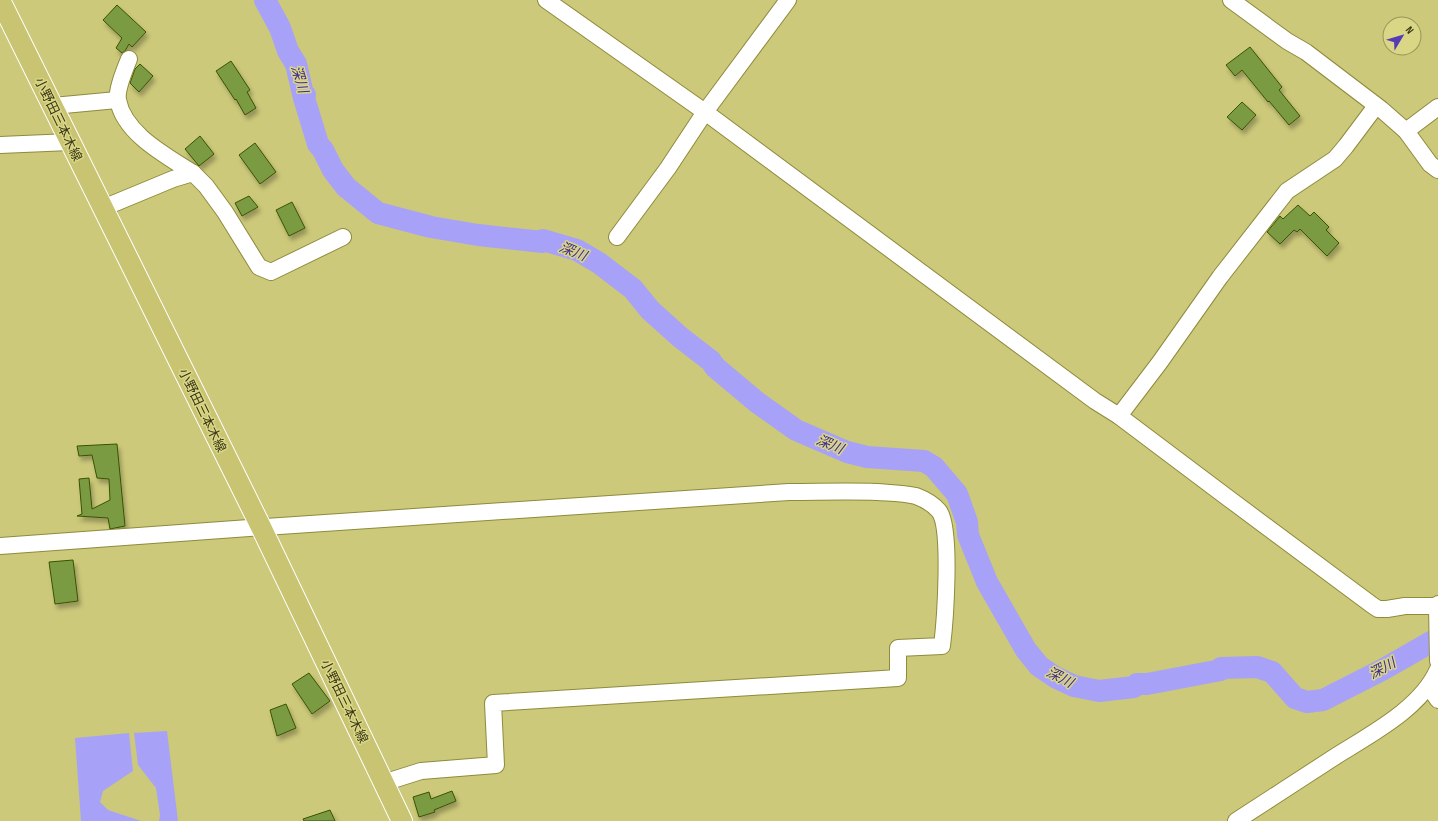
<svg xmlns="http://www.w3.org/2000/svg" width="1438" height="821" font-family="'Sofia Sans Condensed','Noto Sans JP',sans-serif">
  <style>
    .water { fill: #a8a1f8 }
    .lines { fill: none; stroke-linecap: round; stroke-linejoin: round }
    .river { stroke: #a8a1f8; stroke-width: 22 }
    .building { fill: #7a9b42; stroke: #3a5204; filter: url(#shadow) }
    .minor-casing { stroke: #8e8b3c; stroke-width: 18 }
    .major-casing { stroke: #fff; stroke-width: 22 }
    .minor { stroke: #fff; stroke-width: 16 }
    .major { stroke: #c8c471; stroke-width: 20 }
    .labels { text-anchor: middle; stroke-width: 3; stroke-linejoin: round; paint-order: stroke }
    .street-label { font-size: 13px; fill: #383615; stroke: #d9d686 }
    .water-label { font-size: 14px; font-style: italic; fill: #402a8c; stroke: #d9d686 }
  </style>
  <defs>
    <filter id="shadow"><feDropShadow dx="2.5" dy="4.5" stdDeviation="2" flood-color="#0004"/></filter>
  </defs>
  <rect width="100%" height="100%" fill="#ccc97a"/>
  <!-- water -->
  <g class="water">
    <polygon points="167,731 178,821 159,821 160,815 156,788 138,765 134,733"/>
    <polygon points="129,733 133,771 103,791 100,802 108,810 141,821 81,821 75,738"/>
  </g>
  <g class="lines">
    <!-- river -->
    <polyline class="river" points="265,0 280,28 288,51 296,64 303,94 305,95 304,98 318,144 323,150 333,170 346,187 378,213 431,227 478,235 543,242 543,240 577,250 599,263 633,289 650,310 680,337 711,361 715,367 758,403 796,430 847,452 867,457 924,461 934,467 957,494 967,522 968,535 987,582 1026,650 1039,666 1055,677 1074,686 1099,691 1134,687 1137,684 1147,684 1221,670 1221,668 1257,667 1272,672 1295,698 1307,702 1323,700 1382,670 1438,638"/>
  </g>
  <!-- building -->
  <g class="building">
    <polygon points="117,5 146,32 132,47 129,44 125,51 122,53 116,48 122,38 103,20"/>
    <polygon points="1250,47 1282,87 1279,90 1300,116 1289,125 1269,101 1268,102 1242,70 1235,76 1226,65"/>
    <polygon points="231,61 250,90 247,92 256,108 245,115 236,99 235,100 216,71"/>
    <polygon points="140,64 153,76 139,92 130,83 135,69"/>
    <polygon points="1242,102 1256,115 1242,130 1227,117"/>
    <polygon points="200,136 214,154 199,166 185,149"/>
    <polygon points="255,143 276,172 260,184 239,155"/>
    <polygon points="249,196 258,207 242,216 235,203"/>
    <polygon points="292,202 305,228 289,236 276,210"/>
    <polygon points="1298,205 1310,216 1314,212 1329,227 1326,230 1339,243 1327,256 1300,229 1297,232 1294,230 1280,244 1267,232 1280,216 1283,219"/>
    <polygon points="117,444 125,526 110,529 108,518 77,516 82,514 79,479 89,478 92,509 110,500 109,479 97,478 92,455 79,456 77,446"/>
    <polygon points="73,560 78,601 55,604 49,562"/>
    <polygon points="309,673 330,701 312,714 292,684"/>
    <polygon points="286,704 296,728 277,736 270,710"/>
    <polygon points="452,791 456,801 434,810 435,812 419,817 413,797 429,792 431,799"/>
    <polygon points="330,810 335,821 304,821 303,819"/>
  </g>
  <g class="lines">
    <!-- minor casing -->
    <g class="minor-casing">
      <g id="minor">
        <polyline points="546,0 705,112 1095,401 1119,416 1228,498 1372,605 1378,609 1387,609 1405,606 1437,606"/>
        <polyline points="1231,0 1287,41 1306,52 1381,109 1406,131 1430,164 1438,170"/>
        <path d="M129,59c-4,10 -13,31 -11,41 6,34 49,56 75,73"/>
        <polyline points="53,106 117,100"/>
        <polyline points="1406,131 1438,107"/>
        <polyline points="0,145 70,142"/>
        <polyline points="103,208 173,179 193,173 206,186 225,212 259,267 271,272 343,237"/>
        <polyline points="617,237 668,168 705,112 788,0"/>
        <polyline points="1119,416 1160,362 1220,277 1287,191 1335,159 1346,146 1376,106"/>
        <path d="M0,546l249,-18 540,-36c29,0 58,-1 88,0 13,1 26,1 39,4 8,3 17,8 23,15 13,17 6,111 3,135l-44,2v30l-405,25 3,62 -75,6 -38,12"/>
        <polyline points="1438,604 1437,606 1438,661"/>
        <polyline points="1429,687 1438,700"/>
        <path d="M1236,821c32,-21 65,-42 97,-63 36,-23 88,-49 105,-89"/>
      </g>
    </g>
    <!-- major casing -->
    <g class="major-casing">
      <polyline id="major" points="0,0 261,527 402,821"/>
    </g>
    <!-- minor -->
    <use href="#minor" class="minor"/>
    <!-- major -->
    <use href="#major" class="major"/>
  </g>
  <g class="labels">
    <!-- street labels -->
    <g class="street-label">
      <text transform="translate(59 119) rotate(64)" y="5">小野田三本木線</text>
      <text transform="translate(203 410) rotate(64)" y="5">小野田三本木線</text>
      <text transform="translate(345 701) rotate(64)" y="5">小野田三本木線</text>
    </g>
    <!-- water labels -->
    <g class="water-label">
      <text transform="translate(300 79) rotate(73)" y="5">深川</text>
      <text transform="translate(573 251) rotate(22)" y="5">深川</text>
      <text transform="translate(830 444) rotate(23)" y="5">深川</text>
      <text transform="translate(1382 668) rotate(-28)" y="5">深川</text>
      <text transform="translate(1060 677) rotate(27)" y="5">深川</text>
    </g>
  </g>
  <!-- north arrow -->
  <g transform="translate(1402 36) rotate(52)"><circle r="19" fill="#d9d686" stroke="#999659"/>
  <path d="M0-3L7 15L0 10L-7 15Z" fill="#563cb4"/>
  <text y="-6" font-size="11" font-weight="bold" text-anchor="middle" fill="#383615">N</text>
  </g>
</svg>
